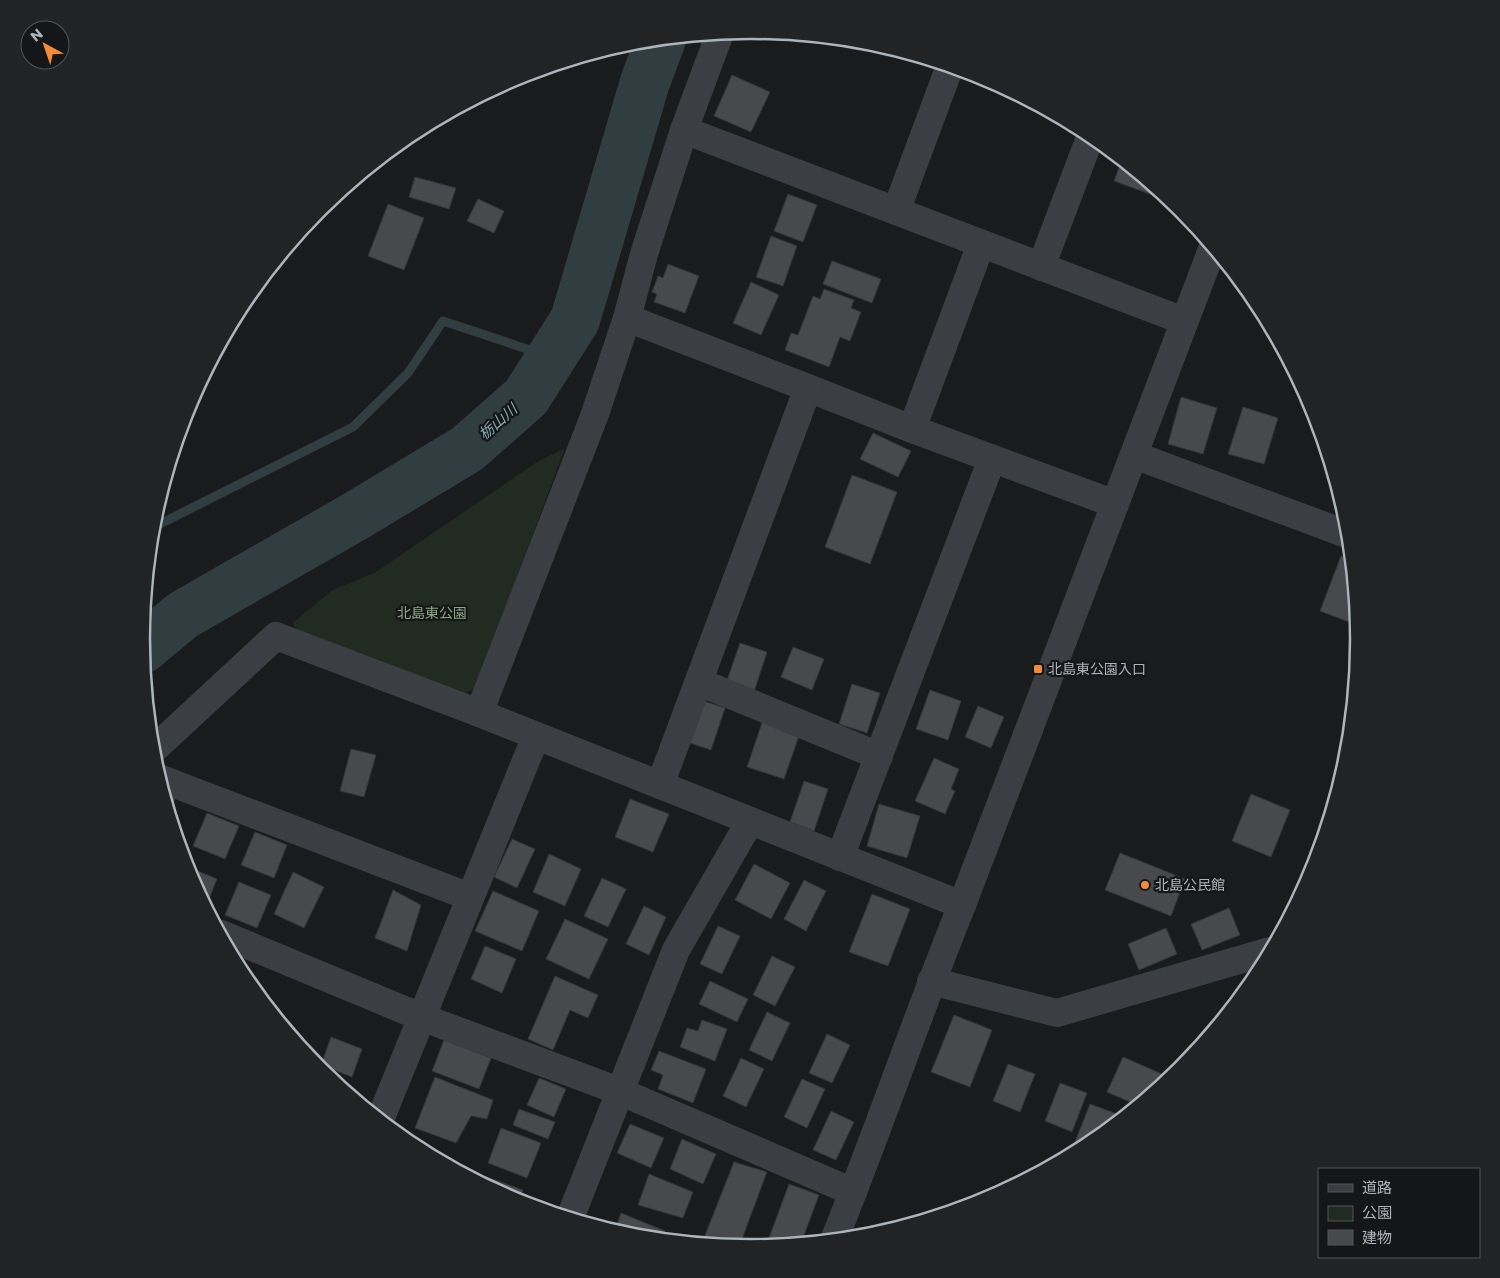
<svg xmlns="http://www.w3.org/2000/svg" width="1500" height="1278" font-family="Poppins,'Noto Sans JP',sans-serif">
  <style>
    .green { fill: #222b22 }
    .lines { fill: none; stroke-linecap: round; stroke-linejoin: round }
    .stream { stroke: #303d41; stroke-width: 9 }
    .river { stroke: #303d41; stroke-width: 50 }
    .building { fill: #47494c; stroke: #343538 }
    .minor { stroke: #3b3e42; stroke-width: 28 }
    .poi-dot { fill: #f38b3b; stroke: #151617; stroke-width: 2 }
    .labels { text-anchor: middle; stroke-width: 4.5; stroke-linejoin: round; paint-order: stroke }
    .park-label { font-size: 14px; fill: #8aa784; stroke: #151617 }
    .poi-label { font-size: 14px; fill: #adb5bc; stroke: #151617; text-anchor: start }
    .water-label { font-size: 15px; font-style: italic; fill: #84aab6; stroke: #151617 }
    .rim { fill: none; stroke: #adb5bc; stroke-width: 2.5 }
  </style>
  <rect width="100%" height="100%" fill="#1a1b1c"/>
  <!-- green -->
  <polygon class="green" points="565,448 475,689 461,695 298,633 293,623 331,591 376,572 537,462"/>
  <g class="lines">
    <!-- stream -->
    <polyline class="stream" points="152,528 353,427 408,373 443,321 551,357"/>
    <!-- river -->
    <polyline class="river" points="142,649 183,615 354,517 467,449 526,397 575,320 645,82 661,39"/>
  </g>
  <!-- building -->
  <g class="building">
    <polygon points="732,75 770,92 751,132 714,116"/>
    <polygon points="1122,160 1160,192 1158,197 1114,181"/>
    <polygon points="415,177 456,188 449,209 409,197"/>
    <polygon points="788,194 817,205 803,242 774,231"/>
    <polygon points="478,199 504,211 494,233 467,221"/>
    <polygon points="388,204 424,218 404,270 368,256"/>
    <polygon points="771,236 797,246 783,286 756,277"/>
    <polygon points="832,261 881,279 872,303 823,284"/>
    <polygon points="668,264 699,276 685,313 654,302 657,294 652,292 658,276 663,278"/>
    <polygon points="751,282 779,295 761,335 733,323"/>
    <polygon points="824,289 854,300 851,308 861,312 850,341 840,337 829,367 785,350 791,333 798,335 813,296 820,299"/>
    <polygon points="1181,397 1217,408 1203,454 1168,444"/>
    <polygon points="1243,407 1278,418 1264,464 1228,454"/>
    <polygon points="873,433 911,451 898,477 860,459"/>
    <polygon points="852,475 897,492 870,564 825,547"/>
    <polygon points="1341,556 1351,560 1356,605 1349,622 1320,611"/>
    <polygon points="740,643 767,652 754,692 726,683"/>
    <polygon points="793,647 824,659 812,690 781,677"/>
    <polygon points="852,684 880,693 867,733 839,724"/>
    <polygon points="930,690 961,701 948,740 916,729"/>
    <polygon points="701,700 725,708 711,750 687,742"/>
    <polygon points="978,706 1004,717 991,748 965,737"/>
    <polygon points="763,720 800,733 784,779 747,767"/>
    <polygon points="351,749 376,755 364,797 340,791"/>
    <polygon points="934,758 959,769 951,789 955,791 945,814 915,801"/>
    <polygon points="804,781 828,789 814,831 790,822"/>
    <polygon points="164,794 175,798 169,812"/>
    <polygon points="1251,794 1290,810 1271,857 1232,841"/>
    <polygon points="630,799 669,814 653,852 615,837"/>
    <polygon points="879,804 920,816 907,858 867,846"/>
    <polygon points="207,813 239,826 225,859 193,846"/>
    <polygon points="255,832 287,845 274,878 241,865"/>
    <polygon points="512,839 535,849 517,888 494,877"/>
    <polygon points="1120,853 1185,879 1171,916 1105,890"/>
    <polygon points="549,854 581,869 565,906 533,892"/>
    <polygon points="754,864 790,883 771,919 735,900"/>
    <polygon points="186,866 217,879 206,906 187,872"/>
    <polygon points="293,872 324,887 304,928 274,914"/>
    <polygon points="602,878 626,889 608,927 584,916"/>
    <polygon points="804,880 826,891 806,931 784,919"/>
    <polygon points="239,882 271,895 257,928 225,915"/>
    <polygon points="393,890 421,905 407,951 375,938"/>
    <polygon points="493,891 539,911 522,951 475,931"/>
    <polygon points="872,894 910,909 888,966 849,952"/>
    <polygon points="644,906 666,917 649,955 626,944"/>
    <polygon points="1229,908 1240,935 1202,950 1191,924"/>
    <polygon points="565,919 608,939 589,979 546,959"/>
    <polygon points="718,926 740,936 722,974 700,964"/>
    <polygon points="1166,928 1177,954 1139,970 1128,944"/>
    <polygon points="485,946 516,959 502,993 471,979"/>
    <polygon points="772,956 795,967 775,1006 753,995"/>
    <polygon points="242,974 258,979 255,991 243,977"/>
    <polygon points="555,976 598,995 588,1018 570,1010 553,1050 528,1039"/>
    <polygon points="710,981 748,999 737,1022 699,1004"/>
    <polygon points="767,1012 790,1023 772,1061 749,1050"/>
    <polygon points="954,1015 992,1030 970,1087 931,1072"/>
    <polygon points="702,1020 727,1029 715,1061 680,1047 687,1028 698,1031"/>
    <polygon points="827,1034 850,1045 832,1083 809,1073"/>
    <polygon points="331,1037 362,1049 352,1077 321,1065"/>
    <polygon points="444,1040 491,1058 479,1089 432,1071"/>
    <polygon points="659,1051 706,1069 693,1103 658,1089 663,1075 651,1070"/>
    <polygon points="1123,1057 1171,1078 1137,1105 1107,1092"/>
    <polygon points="741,1058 764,1069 746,1107 723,1096"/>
    <polygon points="1008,1064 1035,1074 1020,1112 993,1101"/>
    <polygon points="435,1077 493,1100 487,1119 471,1116 456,1143 415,1128"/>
    <polygon points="539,1078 566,1089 554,1117 527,1105"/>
    <polygon points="802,1079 825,1089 807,1128 784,1117"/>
    <polygon points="1060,1083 1087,1093 1072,1132 1045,1121"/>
    <polygon points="1090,1104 1117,1114 1113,1125 1087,1146 1075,1142"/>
    <polygon points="519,1109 555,1122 548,1139 513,1125"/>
    <polygon points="831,1111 854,1122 836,1160 813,1150"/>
    <polygon points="630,1124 664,1138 651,1168 617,1153"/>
    <polygon points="501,1128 541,1143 527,1178 488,1163"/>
    <polygon points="400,1136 437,1150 434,1157 411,1145"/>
    <polygon points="682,1139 716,1154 703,1184 670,1169"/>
    <polygon points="734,1162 767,1172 739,1247 702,1243"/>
    <polygon points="649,1174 693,1192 683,1218 638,1205"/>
    <polygon points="484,1176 523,1190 518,1202 481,1183"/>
    <polygon points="789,1184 819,1195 801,1243 766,1246"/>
    <polygon points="621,1213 665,1231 662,1239 631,1236 615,1231"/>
  </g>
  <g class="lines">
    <!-- minor -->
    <g class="minor">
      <polyline points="684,130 1184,321"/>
      <polyline points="896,211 950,66"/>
      <polyline points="1041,267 1091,135"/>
      <polyline points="627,318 808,388 912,429 1115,504"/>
      <polyline points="912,429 981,244"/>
      <polyline points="1134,455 1349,535"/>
      <polyline points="699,682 879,756"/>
      <polyline points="479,713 595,414 627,318 644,254 684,130 720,33"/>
      <polyline points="152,751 276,636 479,713 962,905"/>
      <polyline points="159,778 470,897"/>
      <polyline points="660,785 808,388"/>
      <polyline points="840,857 992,459"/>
      <polyline points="221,934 421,1017 619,1091 853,1192"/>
      <polyline points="931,981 1057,1013 1270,951"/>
      <polyline points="380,1120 536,736"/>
      <polyline points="570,1218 676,950 750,821"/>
      <path d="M834,1240c45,-111 83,-224 128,-335l251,-658"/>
    </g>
  </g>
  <!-- markers -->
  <g class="poi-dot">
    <rect x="1033" y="664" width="10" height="10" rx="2.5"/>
    <circle cx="1145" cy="885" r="5"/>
  </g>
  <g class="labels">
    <!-- park labels -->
    <g class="park-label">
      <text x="432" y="618">北島東公園</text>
    </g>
    <!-- poi labels -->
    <g class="poi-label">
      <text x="1048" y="674">北島東公園入口</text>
      <text x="1155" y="890">北島公民館</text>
    </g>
    <!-- water labels -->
    <g class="water-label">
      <text transform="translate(498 422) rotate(-41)" y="5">栃山川</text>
    </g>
  </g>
  <!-- crop -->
  <path d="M0 0H1500V1278H0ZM150 639a600 600 0 1 1 1200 0a600 600 0 1 1-1200 0Z" fill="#212324" fill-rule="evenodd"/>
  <path class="rim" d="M150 639a600 600 0 1 1 1200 0a600 600 0 1 1-1200 0Z"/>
  <!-- legend -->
  <rect x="1318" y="1168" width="162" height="90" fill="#151617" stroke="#525659"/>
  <rect x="1328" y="1184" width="25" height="8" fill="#3b3e42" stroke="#525659"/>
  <text x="1362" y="1193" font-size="15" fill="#adb5bc">道路</text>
  <rect x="1328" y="1206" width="25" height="15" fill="#222b22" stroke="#525659"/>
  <text x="1362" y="1218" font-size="15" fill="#adb5bc">公園</text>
  <rect x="1328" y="1230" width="25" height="15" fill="#47494c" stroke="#525659"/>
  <text x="1362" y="1243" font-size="15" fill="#adb5bc">建物</text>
  <!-- north arrow -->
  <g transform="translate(45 45) rotate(320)"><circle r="24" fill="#151617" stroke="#525659"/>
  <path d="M0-4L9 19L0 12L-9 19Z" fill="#f38b3b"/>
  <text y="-8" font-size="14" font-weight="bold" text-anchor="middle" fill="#adb5bc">N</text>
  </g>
</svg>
